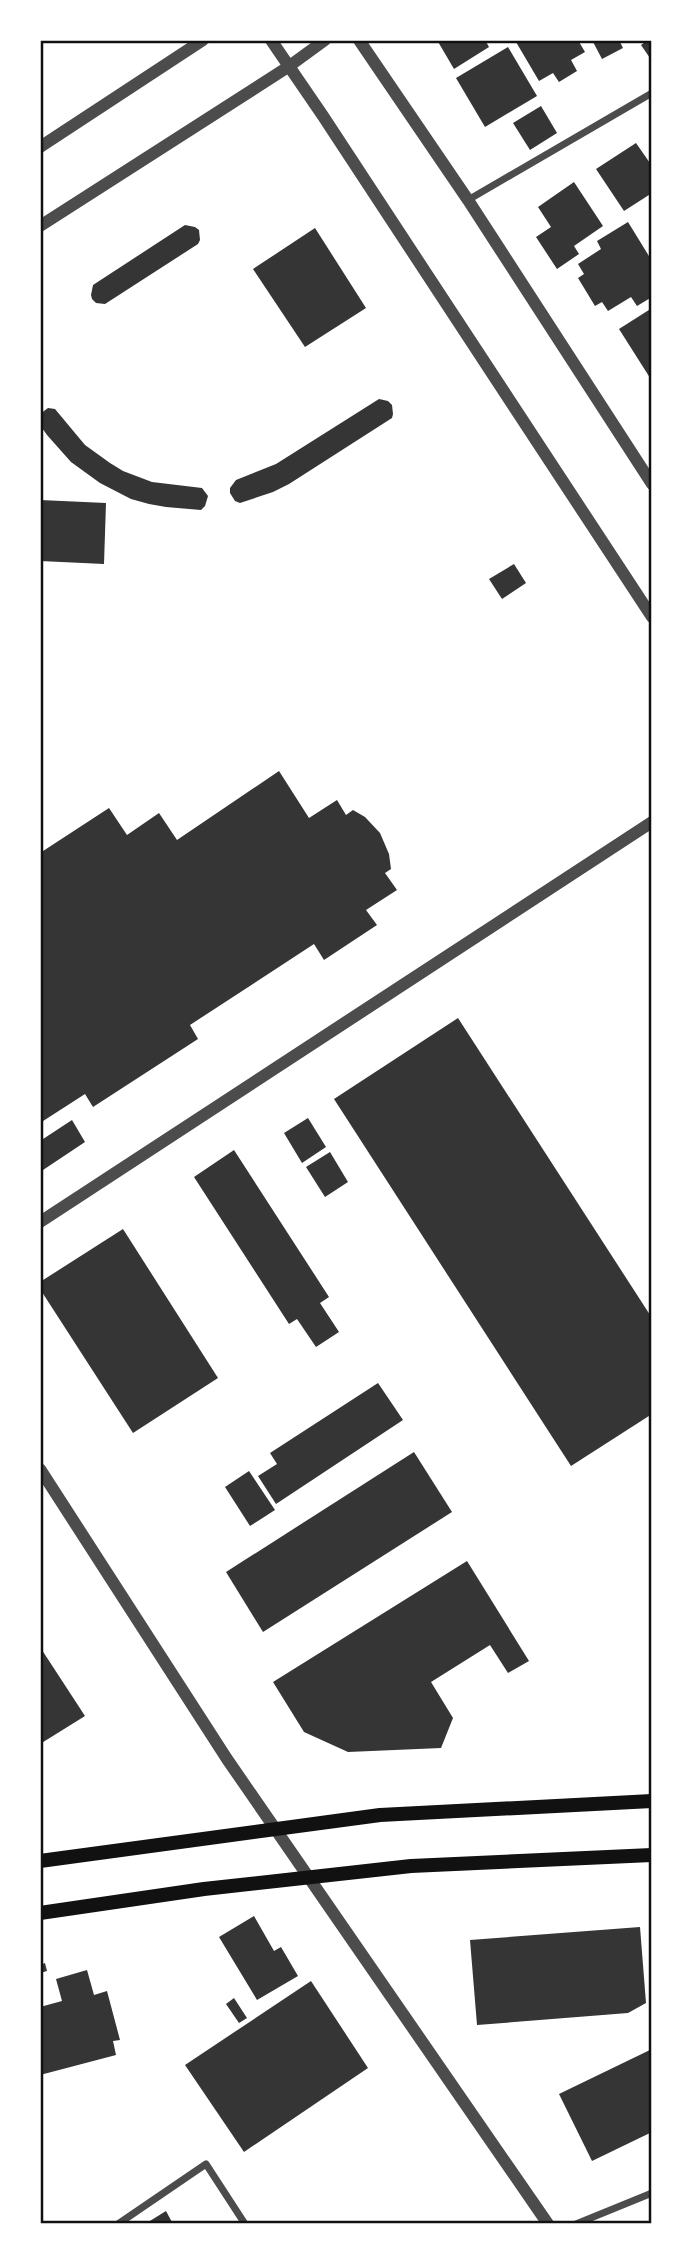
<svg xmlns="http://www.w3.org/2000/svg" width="692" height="2264" font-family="Ubuntu,sans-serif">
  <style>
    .building { fill: #353535 }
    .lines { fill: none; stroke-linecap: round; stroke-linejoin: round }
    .minor { stroke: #4c4c4c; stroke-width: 7 }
    .tertiary { stroke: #4c4c4c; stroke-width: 12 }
    .secondary { stroke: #111; stroke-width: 14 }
    .neatline { fill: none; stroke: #111; stroke-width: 2.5 }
  </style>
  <rect width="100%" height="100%" fill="#fff"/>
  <!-- building -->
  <g class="building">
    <polygon points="437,40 485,40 489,47 454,69"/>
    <polygon points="519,40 578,40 585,52 571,60 577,71 559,82 553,73 539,81 516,42"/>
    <polygon points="592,40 619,40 623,48 602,59"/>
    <polygon points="648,40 652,40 652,61 641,45"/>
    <polygon points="508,47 537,96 485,127 456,78"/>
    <polygon points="541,106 557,133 530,150 513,123"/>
    <polygon points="636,143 652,166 652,193 624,211 596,169"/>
    <polygon points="574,182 603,226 574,246 579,254 557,269 536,237 551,227 538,207"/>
    <polygon points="628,222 652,261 652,297 637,306 631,297 608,311 602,302 595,306 578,278 584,274 578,264 601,249 597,241"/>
    <polygon points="185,225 195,227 199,230 200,240 198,244 105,304 96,303 92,299 91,295 93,285"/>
    <polygon points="315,228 366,308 305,347 253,269"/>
    <polygon points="652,308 652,381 619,329"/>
    <polygon points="379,399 388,401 392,405 393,414 392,418 289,484 273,492 240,503 235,501 230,493 230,488 236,480 276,464"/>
    <polygon points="48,408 55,409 85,445 110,463 123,471 152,482 202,488 208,496 205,506 201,510 166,507 149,504 131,499 100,483 71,462 47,435 40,425 40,414"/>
    <polygon points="40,500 106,503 104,564 40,561"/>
    <polygon points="514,564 526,583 502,599 489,579"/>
    <polygon points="279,771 309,818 337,800 346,815 353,810 365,817 380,833 389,854 391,869 385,873 397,890 366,910 377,925 324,960 314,944 190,1025 198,1039 93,1107 85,1094 40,1123 40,853 109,808 127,835 159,813 177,840"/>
    <polygon points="458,1018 652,1318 652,1414 571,1466 334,1099"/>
    <polygon points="308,1118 326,1147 302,1163 284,1133"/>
    <polygon points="72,1120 85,1142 43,1170 40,1166 40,1141"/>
    <polygon points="234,1150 329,1297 320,1303 339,1332 316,1347 297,1319 289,1324 194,1177"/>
    <polygon points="330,1152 348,1182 325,1197 306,1167"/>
    <polygon points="123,1229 218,1378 133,1433 40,1289 40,1282"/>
    <polygon points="378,1383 403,1420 276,1504 258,1476 277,1464 270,1453"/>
    <polygon points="414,1452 452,1512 263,1632 226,1572"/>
    <polygon points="249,1471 275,1510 250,1526 225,1487"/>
    <polygon points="467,1561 529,1661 508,1673 490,1645 431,1682 453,1718 441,1748 348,1752 304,1732 273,1682"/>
    <polygon points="40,1647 85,1716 40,1744"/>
    <polygon points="254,1916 274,1951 281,1947 298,1976 257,2000 219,1937"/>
    <polygon points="640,1927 646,2003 628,2013 477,2025 470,1940"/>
    <polygon points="45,1963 47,1971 40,1973 40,1965"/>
    <polygon points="87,1970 94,1995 107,1991 120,2040 113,2041 116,2055 40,2075 40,2007 62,2001 56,1979"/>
    <polygon points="311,1981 368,2068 244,2152 185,2065"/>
    <polygon points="234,1998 247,2018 239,2023 226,2004"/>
    <polygon points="652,2049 652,2132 592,2161 559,2094"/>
    <polygon points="166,2211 173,2224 145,2224"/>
  </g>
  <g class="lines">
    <!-- minor -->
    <g class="minor">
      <polyline points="468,200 652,93"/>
      <polyline points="118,2224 206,2164 245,2224"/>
      <polyline points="576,2224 652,2193"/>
    </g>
    <!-- tertiary -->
    <g class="tertiary">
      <polyline points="271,40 323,116 652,617"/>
      <polyline points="359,40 468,200 652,484"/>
      <polyline points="40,147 203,40"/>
      <polyline points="40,226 288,67 325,40"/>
      <polyline points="40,1222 652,822"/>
      <polyline points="40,1469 227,1759 548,2224"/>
    </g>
    <!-- secondary -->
    <g class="secondary">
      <polyline points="40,1861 380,1815 652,1801"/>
      <polyline points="40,1913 204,1889 411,1866 652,1855"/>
    </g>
  </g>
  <!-- border -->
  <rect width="692" height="2264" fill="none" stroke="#ffffff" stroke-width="84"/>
  <rect x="42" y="42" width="608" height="2180" class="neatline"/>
</svg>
